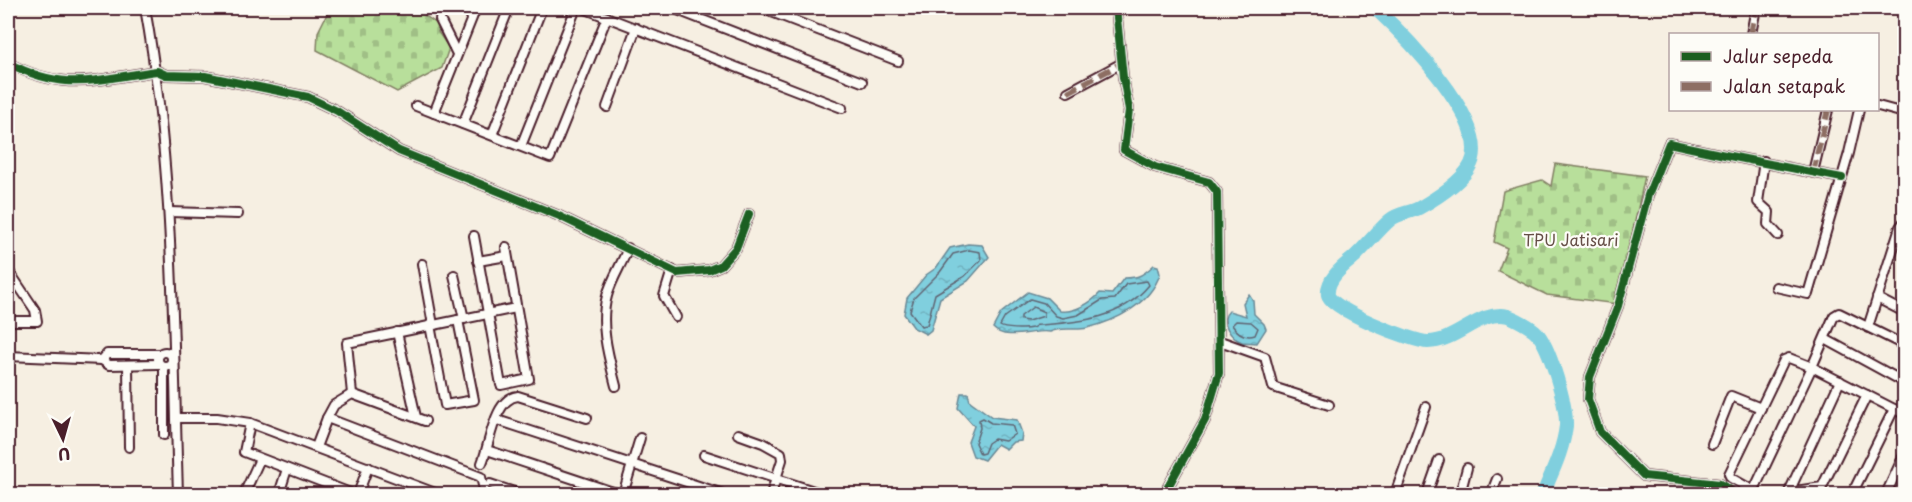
<svg xmlns="http://www.w3.org/2000/svg" width="1912" height="502" font-family="'Playpen Sans',sans-serif">
  <style>
    .cemetery { fill: url(#cemetery-stones); stroke: #817f63; stroke-width: 1.5 }
    .water { fill: url(#water-ripples); stroke: #6a8996; stroke-width: 1.5 }
    .lines { fill: none; stroke-linecap: round; stroke-linejoin: round }
    .shore { stroke: #606573; stroke-width: 1.5 }
    .river { stroke: #80cfde; stroke-width: 14 }
    .minor-casing { stroke: #4a1f2b; stroke-width: 12 }
    .minor { stroke: #fdfcf7; stroke-width: 8 }
    .quiet { stroke: #8d6e63; stroke-width: 6; stroke-dasharray: 12 6; stroke-linecap: butt }
    .cycleway-casing { stroke: #fdfcf7; stroke-width: 11 }
    .cycleway { stroke: #1b5e20; stroke-width: 8 }
    .labels { text-anchor: middle; stroke-width: 4.5; stroke-linejoin: round; paint-order: stroke }
    .park-label { font-size: 16px; fill: #664f47; stroke: #fdfcf7 }
  </style>
  <defs>
    <pattern id="cemetery-stones" width="16" height="16" patternUnits="userSpaceOnUse" patternTransform="scale(1.5)"><rect width="16" height="16" fill="#b8df9b"/><path d="M2 7V4a2 2 0 0 1 4 0v3zM10 15v-3a2 2 0 0 1 4 0v3z" fill="#a0bf86"/></pattern>
    <pattern id="water-ripples" width="26" height="14" patternUnits="userSpaceOnUse" patternTransform="scale(1.5)"><rect width="26" height="14" fill="#80cfde"/><path d="M2 4q2-2 4 0t4 0M15 11q2-2 4 0t4 0" fill="none" stroke="#70b1bf"/></pattern>
  </defs>
  <rect width="100%" height="100%" fill="#f6efe2"/>
  <filter id="ink" filterUnits="userSpaceOnUse"><feTurbulence type="fractalNoise" baseFrequency=".0167" numOctaves="2"/><feDisplacementMap in="SourceGraphic" scale="12" xChannelSelector="R" yChannelSelector="G"/><feConvolveMatrix kernelMatrix="1 2 1 2 8 2 1 2 1" color-interpolation-filters="sRGB"/></filter>
  <g filter="url(#ink)">
    <!-- cemetery -->
    <g class="cemetery">
      <polygon points="330,8 414,8 440,26 438,32 449,48 442,68 397,92 317,50 318,32"/>
      <polygon points="1555,164 1645,176 1617,304 1547,295 1498,271 1507,248 1494,242 1503,191 1542,180 1551,186"/>
    </g>
    <!-- water -->
    <g class="water">
      <polygon points="968,244 982,245 989,257 968,281 940,298 931,330 926,334 914,328 904,314 907,298 926,275 936,268 950,248"/>
      <path d="M1154,265l4,1 2,8c-10,30 -44,47 -73,54 -12,3 -26,-2 -37,4 -15,-3 -44,10 -57,-4l8,-15 27,-21 19,6 13,13c14,2 31,-8 40,-18l12,1 12,-16c15,0 19,-3 30,-13z"/>
      <path d="M1249,294l4,6 1,14 10,10 2,5 -9,14c-5,-1 -11,0 -15,-1 -12,-4 -23,-22 -13,-31l17,5 -3,-13z"/>
      <polygon points="961,393 968,393 970,401 992,417 1017,420 1022,433 1021,441 1013,442 1006,449 997,444 984,460 973,456 968,442 974,426 958,408"/>
    </g>
    <g class="lines">
      <!-- shore -->
      <g class="shore">
        <polygon points="969,250 980,252 981,260 965,276 935,294 927,325 921,326 910,311 914,298 940,272 953,254"/>
        <path d="M1147,281l2,4c-29,35 -69,37 -109,40 -7,0 -2,1 -8,3 -7,2 -28,1 -32,-2l5,-9 25,-18 14,4 12,13 7,2 15,-3 24,-15 13,-1 11,-15z"/>
        <polygon points="1033,307 1044,312 1044,316 1028,321 1021,320 1021,316"/>
        <path d="M1236,321l15,1 7,6 -3,7c-10,3 -17,-1 -23,-10z"/>
        <polygon points="983,418 991,423 1012,425 1015,434 1005,441 994,439 988,443 984,453 980,454 975,443 980,428 979,420"/>
      </g>
      <!-- river -->
      <path class="river" d="M1375,8c28,26 116,114 96,156 -8,17 -36,35 -52,44 -9,5 -21,5 -29,12 -13,11 -24,27 -38,39 -10,8 -26,21 -24,36 2,14 85,47 100,47 29,0 52,-33 80,-26 7,2 23,11 28,16 14,14 31,75 30,94 -3,25 -14,46 -23,68"/>
      <!-- minor casing -->
      <g class="minor-casing">
        <g id="minor">
          <path d="M145,8c29,160 28,324 33,486"/>
          <polyline points="442,8 440,20 457,54"/>
          <polyline points="583,8 842,108"/>
          <polyline points="672,8 862,82"/>
          <polyline points="761,8 898,61"/>
          <polyline points="1116,8 1123,77 1129,110 1124,150 1155,167 1209,182 1217,192 1219,373 1205,420 1164,494"/>
          <polyline points="8,10 8,8"/>
          <polyline points="1751,34 1756,8"/>
          <path d="M8,63c58,30 88,16 149,8l9,4 39,1 103,21 29,14 62,40 158,64 120,58 32,-3 12,-5 15,-17 13,-34"/>
          <polyline points="1068,92 1122,63"/>
          <polyline points="416,106 550,158 607,17"/>
          <polyline points="1878,106 1904,113"/>
          <polyline points="607,107 636,28"/>
          <polyline points="434,113 476,8"/>
          <polyline points="463,124 509,8"/>
          <polyline points="492,135 542,8"/>
          <polyline points="521,146 576,8"/>
          <polyline points="1764,161 1758,202 1769,212 1768,224 1778,235"/>
          <polyline points="1813,172 1828,110"/>
          <polyline points="169,212 238,214"/>
          <polyline points="474,236 501,385 529,379 506,247"/>
          <polyline points="478,261 507,256"/>
          <polyline points="422,264 433,325"/>
          <polyline points="8,270 35,310 37,321 8,321"/>
          <polyline points="672,270 664,296 676,317"/>
          <polyline points="454,275 464,319"/>
          <polyline points="1776,287 1808,294 1849,153 1859,110"/>
          <polyline points="1877,298 1904,312"/>
          <polyline points="430,325 445,405 474,400 458,320"/>
          <polyline points="1868,327 1900,227 1904,222"/>
          <polyline points="397,332 416,417"/>
          <polyline points="1825,339 1904,382"/>
          <polyline points="1220,341 1265,357 1273,387 1329,405"/>
          <polyline points="1904,345 1839,313 1834,316 1812,367 1904,414"/>
          <circle cx="165" cy="359" r="7"/>
          <polyline points="8,356 102,360"/>
          <polyline points="159,364 109,365 102,360 107,354 160,354"/>
          <polyline points="128,365 129,447"/>
          <polyline points="164,367 164,435"/>
          <polyline points="1840,381 1789,492 1822,487 1867,395"/>
          <path d="M616,386c-7,-28 -17,-61 -9,-90 4,-16 15,-32 21,-48"/>
          <polyline points="352,394 347,343 516,308"/>
          <polyline points="176,418 217,418 250,423 438,494"/>
          <polyline points="327,418 334,405 352,394 425,421"/>
          <polyline points="497,420 723,494"/>
          <polyline points="250,423 244,452 353,494"/>
          <polyline points="738,434 763,443 781,453 782,460 771,494"/>
          <polyline points="1712,444 1731,396 1761,408"/>
          <polyline points="316,447 327,418 481,477 485,494"/>
          <polyline points="487,450 619,494"/>
          <polyline points="704,455 823,494"/>
          <path d="M482,463c8,-19 12,-65 36,-67l69,22"/>
          <polyline points="490,484 520,494"/>
          <polyline points="244,494 260,459"/>
          <polyline points="279,494 287,469"/>
          <polyline points="358,494 368,467"/>
          <polyline points="623,494 640,438"/>
          <polyline points="1395,494 1426,407"/>
          <polyline points="1427,494 1439,460"/>
          <polyline points="1460,494 1467,468"/>
          <polyline points="1491,494 1497,479"/>
          <path d="M1737,494l-17,-10 -76,-8 -44,-44 -12,-33 2,-22 28,-71 30,-111 21,-52c57,13 115,24 173,35"/>
          <polyline points="1752,494 1812,367 1789,358 1784,360 1729,474 1731,478 1754,491"/>
          <polyline points="1852,494 1894,409"/>
          <polyline points="1886,494 1904,455"/>
        </g>
      </g>
      <!-- minor -->
      <use href="#minor" class="minor"/>
      <!-- quiet -->
      <g class="quiet">
        <polyline points="8,10 8,8"/>
        <polyline points="1751,34 1756,8"/>
        <polyline points="1068,92 1122,63"/>
        <polyline points="1813,172 1828,110"/>
      </g>
      <!-- cycleway casing -->
      <g class="cycleway-casing">
        <g id="cycleway">
          <polyline points="1116,8 1123,77 1129,110 1124,150 1155,167 1209,182 1217,192 1219,373 1205,420 1164,494"/>
          <path d="M8,63c58,30 88,16 149,8l9,4 39,1 103,21 29,14 62,40 158,64 120,58 32,-3 12,-5 15,-17 13,-34"/>
          <path d="M1737,494l-17,-10 -76,-8 -44,-44 -12,-33 2,-22 28,-71 30,-111 21,-52c57,13 115,24 173,35"/>
        </g>
      </g>
      <!-- cycleway -->
      <use href="#cycleway" class="cycleway"/>
    </g>
  </g>
  <g class="labels">
    <!-- park labels -->
    <g class="park-label">
      <text x="1571" y="246">TPU Jatisari</text>
    </g>
  </g>
  <!-- margin -->
  <rect width="1912" height="502" fill="none" stroke="#fdfcf7" stroke-width="30"/>
  <rect x="15" y="15" width="1882" height="472" fill="none" stroke="#4a1f2b" stroke-width="2" filter="url(#ink)"/>
  <!-- legend -->
  <rect x="1669" y="33" width="210" height="78" fill="#fdfcf7" stroke="#b5a4a5" stroke-width="1.5"/>
  <rect x="1681" y="52" width="30" height="9" fill="#1b5e20" stroke="#b5a4a5" stroke-width="1.5"/>
  <text x="1723" y="63" font-size="18" fill="#4a1f2b">Jalur sepeda</text>
  <rect x="1681" y="82" width="30" height="9" fill="#8d6e63" stroke="#b5a4a5" stroke-width="1.5"/>
  <text x="1723" y="93" font-size="18" fill="#4a1f2b">Jalan setapak</text>
  <!-- north arrow -->
  <g transform="translate(63 439) rotate(175)" stroke="#fdfcf7" stroke-width="4.5" paint-order="stroke">
  <path d="M0-4.5L10 22L0 15L-10 22Z" fill="#4a1f2b"/>
  <text y="-9" font-size="16" font-weight="bold" text-anchor="middle" fill="#4a1f2b">U</text>
  </g>
</svg>
